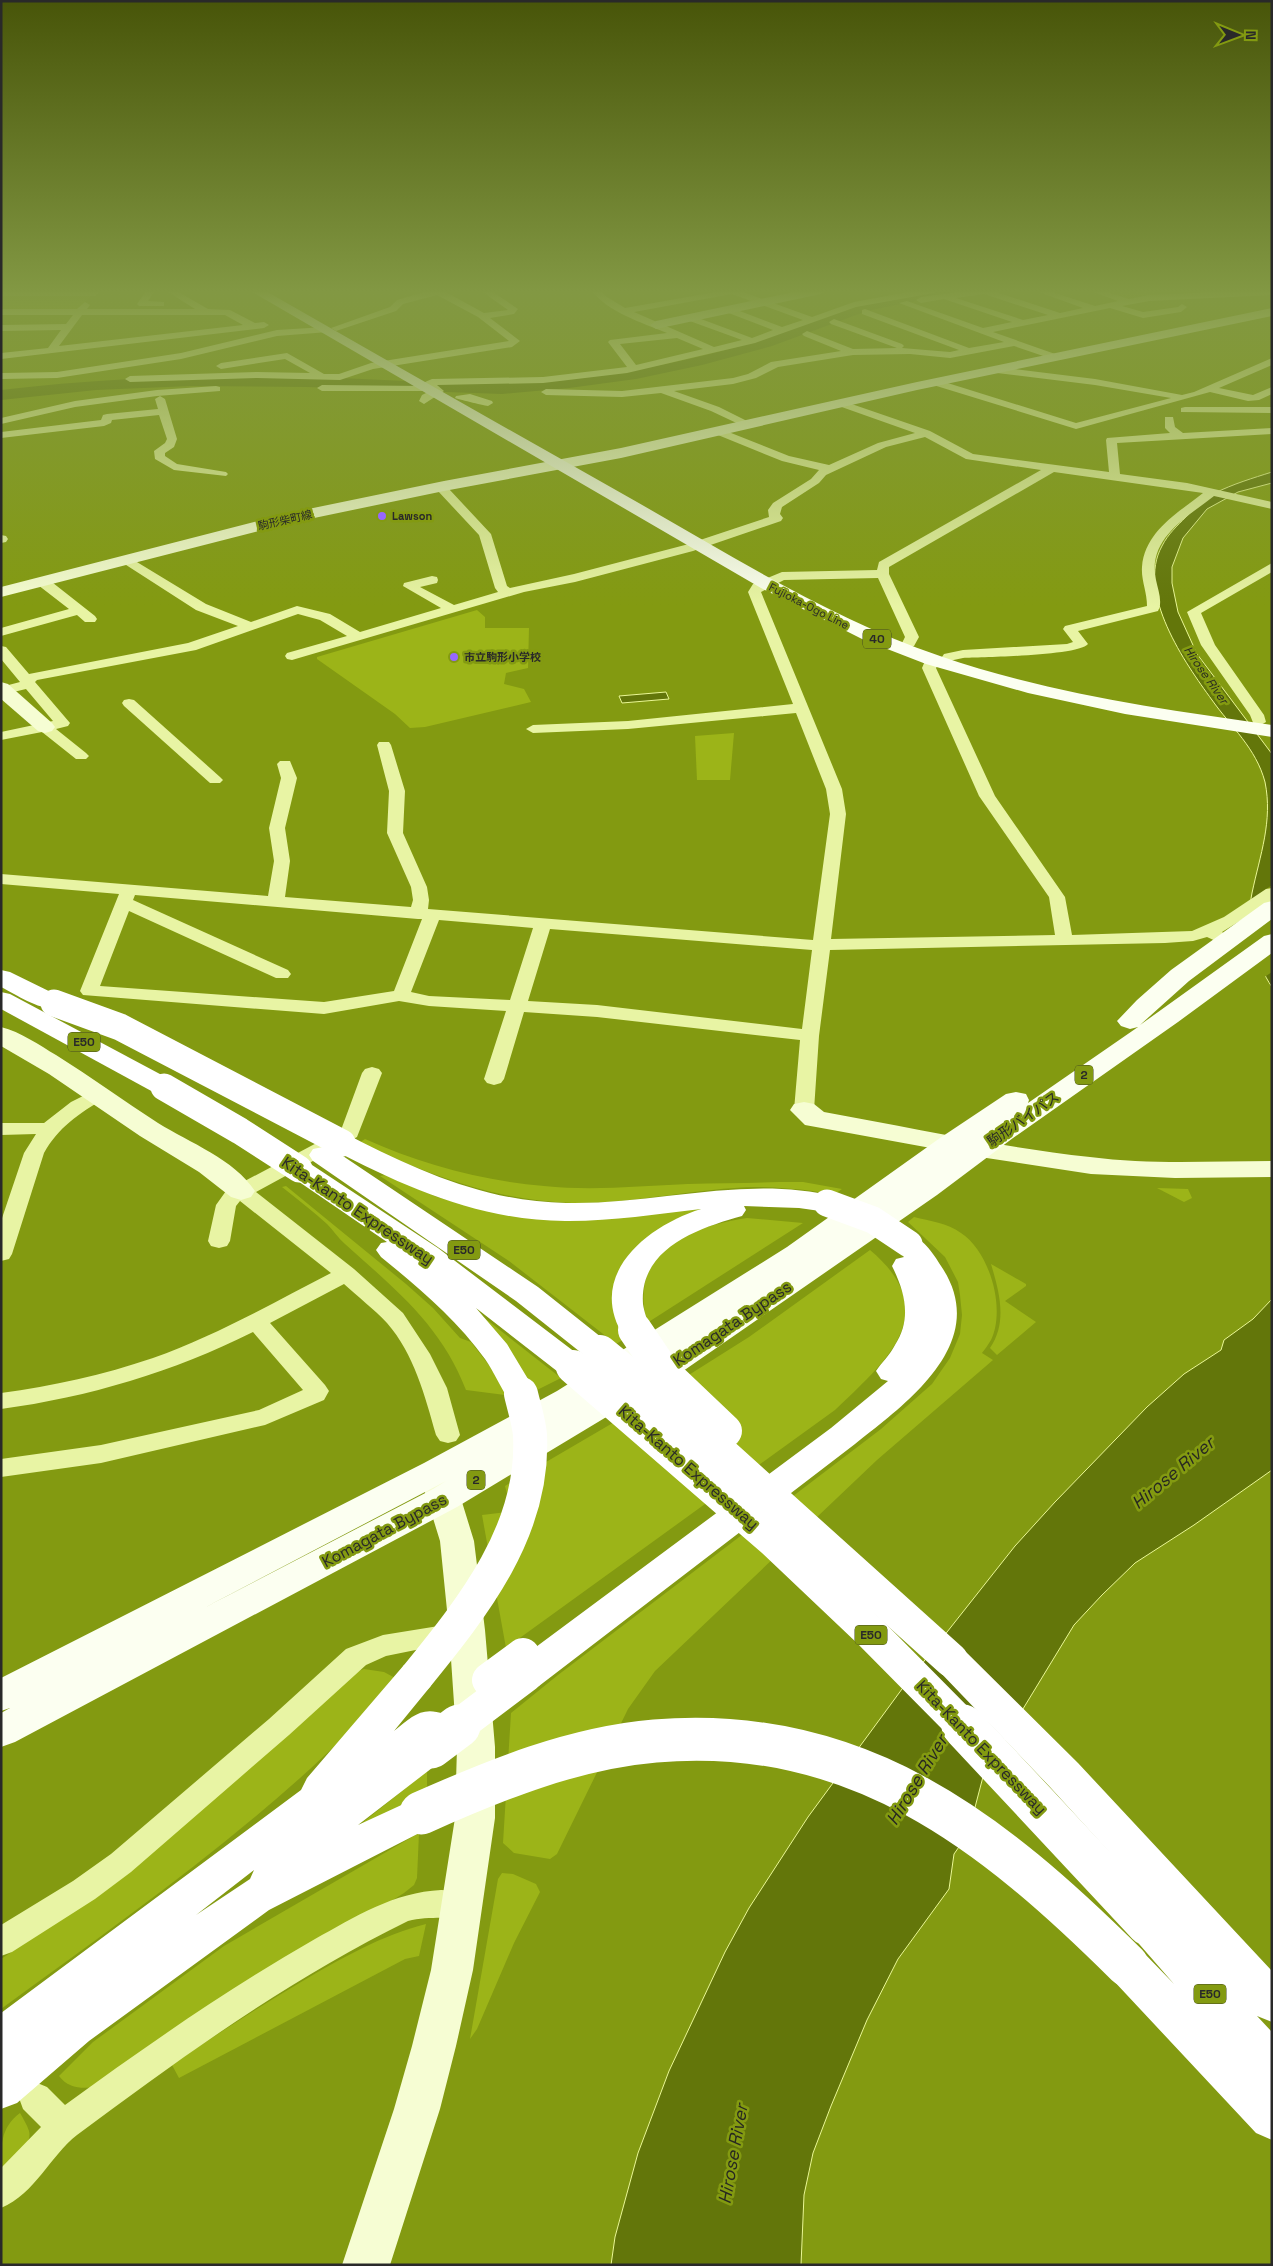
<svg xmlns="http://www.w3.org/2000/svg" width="1273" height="2266" font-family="'Space Grotesk','Noto Sans JP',sans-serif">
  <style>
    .green { fill: #9cb418 }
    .water { fill: #63760a; stroke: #eaf795 }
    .pier { fill: #839a11 }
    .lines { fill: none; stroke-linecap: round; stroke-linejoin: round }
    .river { fill: #63760a; fill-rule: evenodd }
    .street { fill: #e8f4a4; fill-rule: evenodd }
    .secondary { fill: #f6fdd3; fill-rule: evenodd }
    .primary { fill: #fcfff1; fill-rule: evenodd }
    .highway { fill: #fff; fill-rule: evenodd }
    .highway-bridge-far2 { stroke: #fff; stroke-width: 27 }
    .highway-bridge-far1 { stroke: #fff; stroke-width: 34 }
    .highway-bridge { stroke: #fff; stroke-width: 43 }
    .poi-dot { fill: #9767ff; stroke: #839a11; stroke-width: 2 }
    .labels { text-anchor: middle; stroke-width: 5; stroke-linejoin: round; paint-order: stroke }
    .far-poi-label { font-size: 11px; font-weight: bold; fill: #292929; stroke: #839a11; text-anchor: start }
    .far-street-label { font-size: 11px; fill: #292929; stroke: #839a11 }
    .shield { fill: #839a11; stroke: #444b22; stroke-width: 1 }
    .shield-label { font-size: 12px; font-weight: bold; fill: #292929 }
    .far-water-label { font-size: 12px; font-style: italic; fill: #272821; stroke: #839a11 }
    .street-label { font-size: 14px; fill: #292929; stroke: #839a11 }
    .near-street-label { font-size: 16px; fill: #292929; stroke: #839a11 }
    .near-water-label { font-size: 18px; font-style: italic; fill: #272821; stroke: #839a11 }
  </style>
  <rect width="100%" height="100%" fill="#839a11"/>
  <!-- green -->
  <g class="green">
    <polygon points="1095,290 1154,290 1162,296 1131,300"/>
    <polygon points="1,294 91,295 78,310 1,310"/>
    <polygon points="477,610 485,617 485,628 529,628 528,668 506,673 504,684 524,689 531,702 425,727 410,728 395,714 317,659 317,657"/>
    <polygon points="734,733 730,780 697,780 695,736"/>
    <path d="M365,1139c55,25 119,42 179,47 48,5 96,0 144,-2 31,-1 61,-1 91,-2h24l39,7c-3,2 -7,5 -10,5 -6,1 -13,-2 -19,-3 -18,-2 -38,-4 -56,-4 -62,1 -123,17 -185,16 -76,-2 -145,-29 -213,-60z"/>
    <polygon points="385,1175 437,1197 486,1211 705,1207 658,1231 626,1338 616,1344 509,1261 380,1176"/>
    <path d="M286,1186l120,98 27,24 27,30 11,4 24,31 10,18v4l-39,-5c-25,-65 -71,-101 -121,-146 -7,-6 -12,-14 -18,-20 -14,-13 -30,-25 -45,-37z"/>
    <polygon points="1157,1188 1188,1189 1192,1198 1184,1202"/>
    <path d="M914,1217c16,4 33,6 47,16 29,19 45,76 30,107 -3,5 -6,9 -9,13l11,7 -116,100 -222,211 -27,38 -71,145 -7,5 -36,-6 -11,-10 8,-130 47,-38 323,-246 51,-45 18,-26 10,-24 2,-19 -2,-20 -2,-13 -13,-25 -37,-35z"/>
    <path d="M747,1218l56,5 -156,100c-19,-72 41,-96 100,-105z"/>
    <path d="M870,1250c75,63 16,111 -35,160l-329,238 -24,-133 25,-3 3,-7 -5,-19 106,-62 138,-87z"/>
    <path d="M991,1264l35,20v2l-21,15 31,21 -39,33 -7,-7c18,-26 9,-57 1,-84z"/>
    <polygon points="482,1316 561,1378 533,1392"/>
    <path d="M364,1669l20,3 15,8c-113,126 -261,229 -398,329v-50l85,-56 267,-230z"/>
    <polygon points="427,1771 427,1794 336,1844"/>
    <path d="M419,1833l-2,45 -3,7 -10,8 -308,194c-15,2 -28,1 -37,-11l34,-34 131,-96z"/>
    <polygon points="502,1873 513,1874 536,1884 540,1892 514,1943 477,2029 470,2039 498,1879"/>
    <path d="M426,1924l-7,32 -14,3 -226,119 -7,-13c42,-29 85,-57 129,-83 39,-23 81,-47 125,-58z"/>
    <path d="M20,2113c3,5 7,12 9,18 4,15 -18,32 -28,41 0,-26 -1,-44 19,-59z"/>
  </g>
  <!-- water -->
  <g class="water">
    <path d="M1272,472v11l-34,9 -31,17 -24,29 -11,29v16l6,29 19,42 75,100v233c-16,-22 -26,-67 -20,-94 8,-38 21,-72 13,-111 -9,-34 -34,-55 -53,-82 -27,-37 -76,-107 -50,-154 6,-12 15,-20 24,-29 9,-9 18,-18 29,-24 18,-9 38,-15 57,-21z"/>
    <polygon points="666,692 669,699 622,703 619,696"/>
    <polygon points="1272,1299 1272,1470 1194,1525 1135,1563 1102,1595 1074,1625 984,1773 968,1834 954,1854 949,1889 898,1959 867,2020 831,2106 813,2153 804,2195 801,2265 611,2265 615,2237 638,2153 669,2071 725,1952 749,1908 808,1817 902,1689 1015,1546 1055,1502 1147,1407 1184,1374 1221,1350 1224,1340 1253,1319"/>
  </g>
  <!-- pier -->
  <polygon class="pier" points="1272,885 1272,972 1263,978 1250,933 1249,901"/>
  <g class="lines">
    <!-- river -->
    <path class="river" d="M926,290h40l-7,4 -49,8 -43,9 -95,35 -70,19 -66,14 -67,9 -67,6 -195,-7 -117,-1 -94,4 -95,10v-10c102,-12 204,-16 306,-13 86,2 173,11 259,2 65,-7 131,-19 194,-39 28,-9 55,-22 84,-31 27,-9 54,-15 82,-19z"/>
    <!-- street -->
    <g class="street">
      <polygon points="1,290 95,290 99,293 95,296 1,296"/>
      <polygon points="147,290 155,290 148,301 164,302 164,306 139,306 137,304"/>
      <path d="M165,290h10l33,19 22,1 25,13 9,-1 5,3 -5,3 -263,31v-6l47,-5 13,-18 -60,1v-6l65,-1 7,-9h-72v-6h76l8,-7 5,3 -3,4h108zM82,315h143l18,10 -184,21z"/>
      <polygon points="431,290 442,290 484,313 508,310 480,290 490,290 518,309 514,314 490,318 520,341 512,347 373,369 340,380 257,378 130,382 125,379 130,376 257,372 310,373 285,359 221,369 216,366 221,363 287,353 324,374 339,374 371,363 509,341 478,317 437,295 403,304 396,311 336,331 331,328 390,307 397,300"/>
      <path d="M591,290h9l7,7 18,11 102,-18h19l-3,2 69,25 42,-15 65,-12h19l-4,3 -78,14 -101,36 -128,30 -84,10 -106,2 7,6 -20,13 -5,-3 3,-6 8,-4h-108l-5,-3 5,-3 103,1v-4l7,-3 111,-2 84,-10 -19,-25 2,-2 57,-7c-26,-11 -58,-20 -76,-43zM732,294l71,26 -21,7 -50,-19h-6v4l47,18 -21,8 -59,-22h-6v4l55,20 -28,7 -80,-35zM677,338l26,11 -67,16 -16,-21z"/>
      <path d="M973,290h24l-1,2 64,21 23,-5 -50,-18h13l49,16 23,-5 -30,-11h13l28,9 20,-4 108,-5h15v5l-123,6 -27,5 21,6 35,-5 4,-3 5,3 -6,5 -38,6 -33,-10 -117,24 65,23v4l-3,1 -41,-14 -64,12 -40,-4 -57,1 -75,12 -22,11 -23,6 -59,7 45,16 30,15 1,2 -5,3 -34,-16 -50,-18 -39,4 -76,-2 -5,-3 5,-3 76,2 111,-13 15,-4 23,-12 70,-11 -37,-15 -2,-2 5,-3 46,18 44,-1 -66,-24 -2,-2 5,-3 68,25 2,2 -2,2 48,4 9,-2 -97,-36v-4l3,-1 104,39 35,-6 -105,-39 8,-2 76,27 29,-6 -68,-23 -23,4 -5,-3 5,-3zM984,294l64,21 -25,5 -67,-22z"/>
      <polygon points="325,327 330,330 328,332 277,336 181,359 57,378 1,379 2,373 57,372 181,353 277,330"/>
      <polygon points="1272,358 1272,365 1219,388 1253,395 1272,387 1272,394 1259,400 1248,401 1210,392 1076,429 930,384 929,382 930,380 938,380 1076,423 1171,398 1095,385 997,373 992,370 997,367 1095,379 1182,395 1194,392"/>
      <polygon points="216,386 220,387 220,391 157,396 75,407 1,424 1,418 75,401 157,390"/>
      <path d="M470,394l22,7 1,2 -5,3c-6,-1 -31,-7 -33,-8l1,-2z"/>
      <polygon points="160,396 165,399 177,439 174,447 165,453 165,456 177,464 226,472 228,474 226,476 174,470 155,459 154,451 165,443 167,439 159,415 112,420 111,423 104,426 1,438 1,432 101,420 103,415 107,414 158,409 155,399"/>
      <path d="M840,400l90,31 43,23 136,18 -3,-32 1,-2 63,-5 -5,-5v-11h8l2,10 8,6 89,-5v6l-155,9 3,31 67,9 85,19v7l-58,-13c-28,22 -67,43 -58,84 2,10 7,22 2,31l-80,20 10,13c-10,12 -105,13 -125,14l-14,3 -7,-4 2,-3 19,-4 104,-6 6,-2 -10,-13 2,-3 82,-20c0,-14 -6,-26 -5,-39 3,-36 36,-54 61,-74l-149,-21 -165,95v7l30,63 -5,9 -5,1 -7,-4 3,-6 -27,-59 -94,2 -23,12 81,197 4,25 -15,125 224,-4 -6,-38 -70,-101 -57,-128 3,-7 9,-5 7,4 -5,8 59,128 70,101 7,38 120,-4 32,-14 42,-28 6,-1v13l-50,31 7,6 -3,4 -6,1 -13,-6 -14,4 -28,2 -335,7 -11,86 -5,74 -3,4 -7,2 -7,-2 -3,-4 6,-70 -203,-23 -73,-5 -20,67 -3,4 -7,2 -7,-2 -3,-4 22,-68 -77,-5 -30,-5 -75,13 -241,-19 -3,-4 39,-97 -118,-10v-10l267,22 6,-35 -5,-33 12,-50 -4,-14 3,-3h10l7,17 -12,50 5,33 -5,36 126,10 2,-7 -2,-13 -24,-54 2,-42 -12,-46 2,-3h10l2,3 14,46 -2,42 24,54 2,13 -1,9 385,31 17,-126 -4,-25 -30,-76 -168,16 -95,4 -7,-4 7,-4 95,-4 165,-17 -45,-112 5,-8 29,-12 95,-2 2,-8 162,-92 -75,-11 -41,-22 -39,10 -60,28 -7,8 -37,24 -2,7 3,4 -2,3 -88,30 -118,31 -51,10 -232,68 -5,-1 -2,-3 2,-3 60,-17 -27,-16 -22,-6 -102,36 -159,30 -2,2 35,41 -2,3 -12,3 30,24 3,3 -3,3h-10l-34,-27 -41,8v-8l52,-11 -27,-32 -25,6v-8l19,-5 -19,-23v-13l5,1 23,27 159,-31 50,-17 -42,-16 -73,-47 -2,-3 6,-4 79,48 45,18 46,-16 33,8 30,18 81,-24 -38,-22 1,-3 28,-7 5,1 1,3 -1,3 -17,4 34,18 44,-13 -3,-4 -16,-53 -42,-45 3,-6h8l1,5 42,45 16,52 3,2 64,-14 111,-29 84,-28 -1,-7 5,-7 38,-24 8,-9 -37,-9 -69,-28v-4h8l68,27 40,9 49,-22 37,-10 -79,-28 -1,-2zM135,895l283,24h4l-28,72 -70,11 -224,-16 29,-75 147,67h12l3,-4 -3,-4 -155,-70zM439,920l94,8 -23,72 -81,-4 -18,-4zM550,929l262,21 -10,79 -205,-24 -69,-4z"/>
      <polygon points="1185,407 1272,407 1272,413 1181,412 1181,408"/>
      <polygon points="1,535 6,536 8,539 6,542 1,543"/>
      <polygon points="1272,563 1272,572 1201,613 1215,645 1264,715 1266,722 1259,726 1254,725 1250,715 1201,645 1187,612"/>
      <polygon points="43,578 48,579 95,616 97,619 95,622 85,622 77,615 1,636 1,628 69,609 38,585 37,582 38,579"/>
      <polygon points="129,699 134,700 220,777 223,780 220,783 210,783 124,706 122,703 124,700"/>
      <path d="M372,1067l7,2 3,4 -25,64 -101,55 98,77 49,44 27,41 17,34 13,47 -4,6 -8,2 -8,-2 -4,-6c-11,-39 -22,-81 -49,-112 -13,-14 -29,-26 -43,-39l-74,39 55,62 4,6 -5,9 -59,25 -164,38 -100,14v-18l100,-14 158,-35 44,-20 -50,-58c-80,40 -164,65 -252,77v-16c52,-7 102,-18 152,-35 62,-22 120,-55 178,-85l-91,-72 -4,5 -6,35 -3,5 -8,2 -8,-2 -3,-5 8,-36 10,-14 115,-61 21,-57 3,-4z"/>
      <path d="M97,1089l7,2 3,4 -3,4c-25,14 -46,29 -60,54l-32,101 -3,5 -8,2v-40l23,-68 12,-19 -35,1v-12h43l27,-21z"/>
      <polygon points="451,1624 460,1627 464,1634 460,1641 386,1656 366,1665 289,1735 131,1872 95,1899 12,1952 1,1956 1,1925 73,1881 111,1854 269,1719 346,1649 383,1635"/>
      <path d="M441,1890l22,1 11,4 4,9 -4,9c-21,8 -44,2 -66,8 -118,58 -225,135 -331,214 -27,21 -41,58 -76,73v-40l40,-41 -18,-18 -4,-11 4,-11 12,-5 12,5 18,18c81,-59 163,-116 250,-166 40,-22 79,-47 126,-49z"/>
    </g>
    <!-- secondary -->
    <g class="secondary">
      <polygon points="803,290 827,290 821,294 656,329 650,325 656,321"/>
      <polygon points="1272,308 1272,316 917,390 621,458 444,491 290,523 1,597 1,587 289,513 444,481 621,448 917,382"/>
      <polygon points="1,682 8,684 52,723 55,727 52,731 45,733 38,731 1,699"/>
      <path d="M1,1027c20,5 38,18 55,28 35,22 68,46 102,68 32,20 76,36 97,68l-4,6 -10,3 -10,-3 -32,-25 -59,-36 -91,-62 -48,-28z"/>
      <path d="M804,1102l10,2 10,8c88,16 176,35 266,45 60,8 121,4 182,4v16l-97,1 -84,-4 -111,-17 -175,-32 -15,-15 4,-6z"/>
      <polygon points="437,1464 449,1467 454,1476 474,1541 485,1630 495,1747 495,1818 473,1970 456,2046 440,2109 390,2265 342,2265 394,2109 412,2046 431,1970 455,1818 457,1747 449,1630 440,1541 420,1476 425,1467"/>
    </g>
    <!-- primary -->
    <g class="primary">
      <path d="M249,290h15c124,71 249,142 373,212 98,56 195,117 303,154 107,37 220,53 332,69v12l-147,-23 -97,-21 -102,-29 -62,-24 -103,-52z"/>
      <path d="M1272,901v18l-83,62 -49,44 124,-89 8,-2v19l-94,69 -165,116 -76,57 -251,174 -229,138 -442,235 -14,5v-34l9,-5 -9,3v-33l423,-215 133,-72 230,-144 153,-109 66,-44 10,-2 10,2 3,6 -1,3 110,-76 -8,2 -9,-3 -4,-5 20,-21 34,-30 93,-67zM446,1481l-13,8 -231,120z"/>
    </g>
    <!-- highway -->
    <g class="highway">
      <path d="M1,970l9,2 53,26 4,5 -4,5c-20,5 -44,-12 -62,-21z"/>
      <polygon points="1,992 10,994 173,1081 177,1087 173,1093 164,1095 155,1093 1,1009"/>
      <path d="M342,1135l10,2c68,35 137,65 214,66 91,2 181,-29 271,-6l4,6 -4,6 -10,3 -28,-4 -55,-2 2,4 -4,6c-43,12 -103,32 -99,88 1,8 5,18 8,26l-5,7 -11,3 -11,-3c-39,-62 23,-111 77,-128 -44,5 -88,12 -132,12 -84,1 -163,-33 -235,-71l204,137 73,58 5,7 -5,7 -11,4 -11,-4 -73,-58 -203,-140 -4,-6 4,-6 10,-2 9,2 -4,-6 4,-6z"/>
      <path d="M299,1161l10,2 129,85 146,111 5,8 -5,8 -11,3 -11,-3 -86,-67 31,36 30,50 -5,8 -11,3 -11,-3c-9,-14 -16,-30 -25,-43 -29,-40 -67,-72 -104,-102l-5,-7 5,-7 6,-1 -98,-67 -4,-6 4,-6z"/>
      <path d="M909,1235c16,4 25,20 34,34 47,74 -36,134 -88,175l-316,242 -13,4 -13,-4 -6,-11 6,-11 318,-236 57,-47 -7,-2 -5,-8c6,-9 14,-16 19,-26 17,-26 10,-53 -3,-79l4,-7 8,-2 -10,-13 5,-7z"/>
      <polygon points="951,1645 964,1650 1078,1763 1272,1971 1272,2022 1257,2016 1272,2032 1272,2140 1256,2133 1112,1979 1106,1965 1112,1951 1127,1946 1142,1951 1174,1984 1133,1937 1127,1924 1133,1911 1148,1905 1162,1910 1050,1787 938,1670 932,1660 938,1650"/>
      <path d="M417,1661l13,4 6,11 -6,11 -36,44c18,-14 27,-25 50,-17l5,11 -5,11 -13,9 6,12 -5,11 -74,57 63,-29 14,5 6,12 -6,12 -166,85 -180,131 -72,62 -16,6v-96l300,-223 6,-12 97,-113zM254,1870l-4,9 -54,36z"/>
    </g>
    <!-- highway-bridge-far2 -->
    <g class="highway-bridge-far2">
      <polyline points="54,1003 120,1027 342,1143"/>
      <polyline points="164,1087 240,1131 299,1169"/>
      <polyline points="827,1203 873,1220 909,1244"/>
    </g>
    <!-- highway-bridge-far1 -->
    <g class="highway-bridge-far1">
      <polyline points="635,1330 664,1373 725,1431"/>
      <polyline points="600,1352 700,1434 951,1660"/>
      <polyline points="573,1367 774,1541 871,1633 964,1727"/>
      <path d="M417,1676c56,-69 118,-146 113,-241 -1,-13 -6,-28 -9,-41"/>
      <polyline points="489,1680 523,1655"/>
      <polyline points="457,1727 526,1675"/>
    </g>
    <!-- highway-bridge -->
    <g class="highway-bridge">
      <polyline points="963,1726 1148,1924"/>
      <polyline points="431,1747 459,1726"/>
      <path d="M421,1813c74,-33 152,-65 234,-72 202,-17 337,90 472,224"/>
    </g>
  </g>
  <!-- sky -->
  <linearGradient id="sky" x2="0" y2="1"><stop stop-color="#485509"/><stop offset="0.48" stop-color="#829843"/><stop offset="1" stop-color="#829843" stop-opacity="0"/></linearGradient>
  <rect width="1273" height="607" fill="url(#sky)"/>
  <!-- markers -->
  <g class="poi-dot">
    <circle cx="382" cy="516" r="5"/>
    <circle cx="454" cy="657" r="5"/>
  </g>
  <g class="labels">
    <!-- far-poi labels -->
    <g class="far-poi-label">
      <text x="392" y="520">Lawson</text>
      <text x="464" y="661">市立駒形小学校</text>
    </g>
    <!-- far-street labels -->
    <g class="far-street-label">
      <text transform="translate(285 520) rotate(-13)" y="4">駒形柴町線</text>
      <text transform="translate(809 606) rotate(27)" y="4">Fujioka-Ogo Line</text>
    </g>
    <!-- shield labels -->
    <g class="shield">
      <rect x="863" y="629.5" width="28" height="19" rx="4"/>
      <rect x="68" y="1032.5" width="32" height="19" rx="4"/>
      <rect x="1075" y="1065.5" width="18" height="19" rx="4"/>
      <rect x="448" y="1240.5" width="32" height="19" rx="4"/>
      <rect x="467" y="1470.5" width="18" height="19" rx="4"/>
      <rect x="855" y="1625.5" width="32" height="19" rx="4"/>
      <rect x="1194" y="1984.5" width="32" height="19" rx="4"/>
    </g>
    <g class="shield-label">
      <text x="877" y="643">40</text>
      <text x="84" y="1046">E50</text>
      <text x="1084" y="1079">2</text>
      <text x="464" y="1254">E50</text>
      <text x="476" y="1484">2</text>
      <text x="871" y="1639">E50</text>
      <text x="1210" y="1998">E50</text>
    </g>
    <!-- far-water labels -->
    <g class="far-water-label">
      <text transform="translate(1206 675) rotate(55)" y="4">Hirose River</text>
    </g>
    <!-- street labels -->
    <g class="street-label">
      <text transform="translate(1023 1119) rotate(-35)" y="5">駒形バイパス</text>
    </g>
    <!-- near-street labels -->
    <g class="near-street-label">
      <text transform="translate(358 1210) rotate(34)" y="6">Kita-Kanto Expressway</text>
      <text transform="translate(732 1323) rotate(-34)" y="6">Komagata Bypass</text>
      <text transform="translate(689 1467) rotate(41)" y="6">Kita-Kanto Expressway</text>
      <text transform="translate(384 1530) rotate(-28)" y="6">Komagata Bypass</text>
      <text transform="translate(982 1747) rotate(46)" y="6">Kita-Kanto Expressway</text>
    </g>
    <!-- near-water labels -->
    <g class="near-water-label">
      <text transform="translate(1173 1473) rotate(-40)" y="6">Hirose River</text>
      <text transform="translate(917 1780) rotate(-59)" y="6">Hirose River</text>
      <text transform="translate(733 2154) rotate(-80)" y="6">Hirose River</text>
    </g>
  </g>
  <!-- border -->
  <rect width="1273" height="2266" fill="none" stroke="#292929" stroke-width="5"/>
  <!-- north arrow -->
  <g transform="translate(1238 35) rotate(91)" stroke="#839a11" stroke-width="4" paint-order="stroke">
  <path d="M0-4L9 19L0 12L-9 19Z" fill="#292929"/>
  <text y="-8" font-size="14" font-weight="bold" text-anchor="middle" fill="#292929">N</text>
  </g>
</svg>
